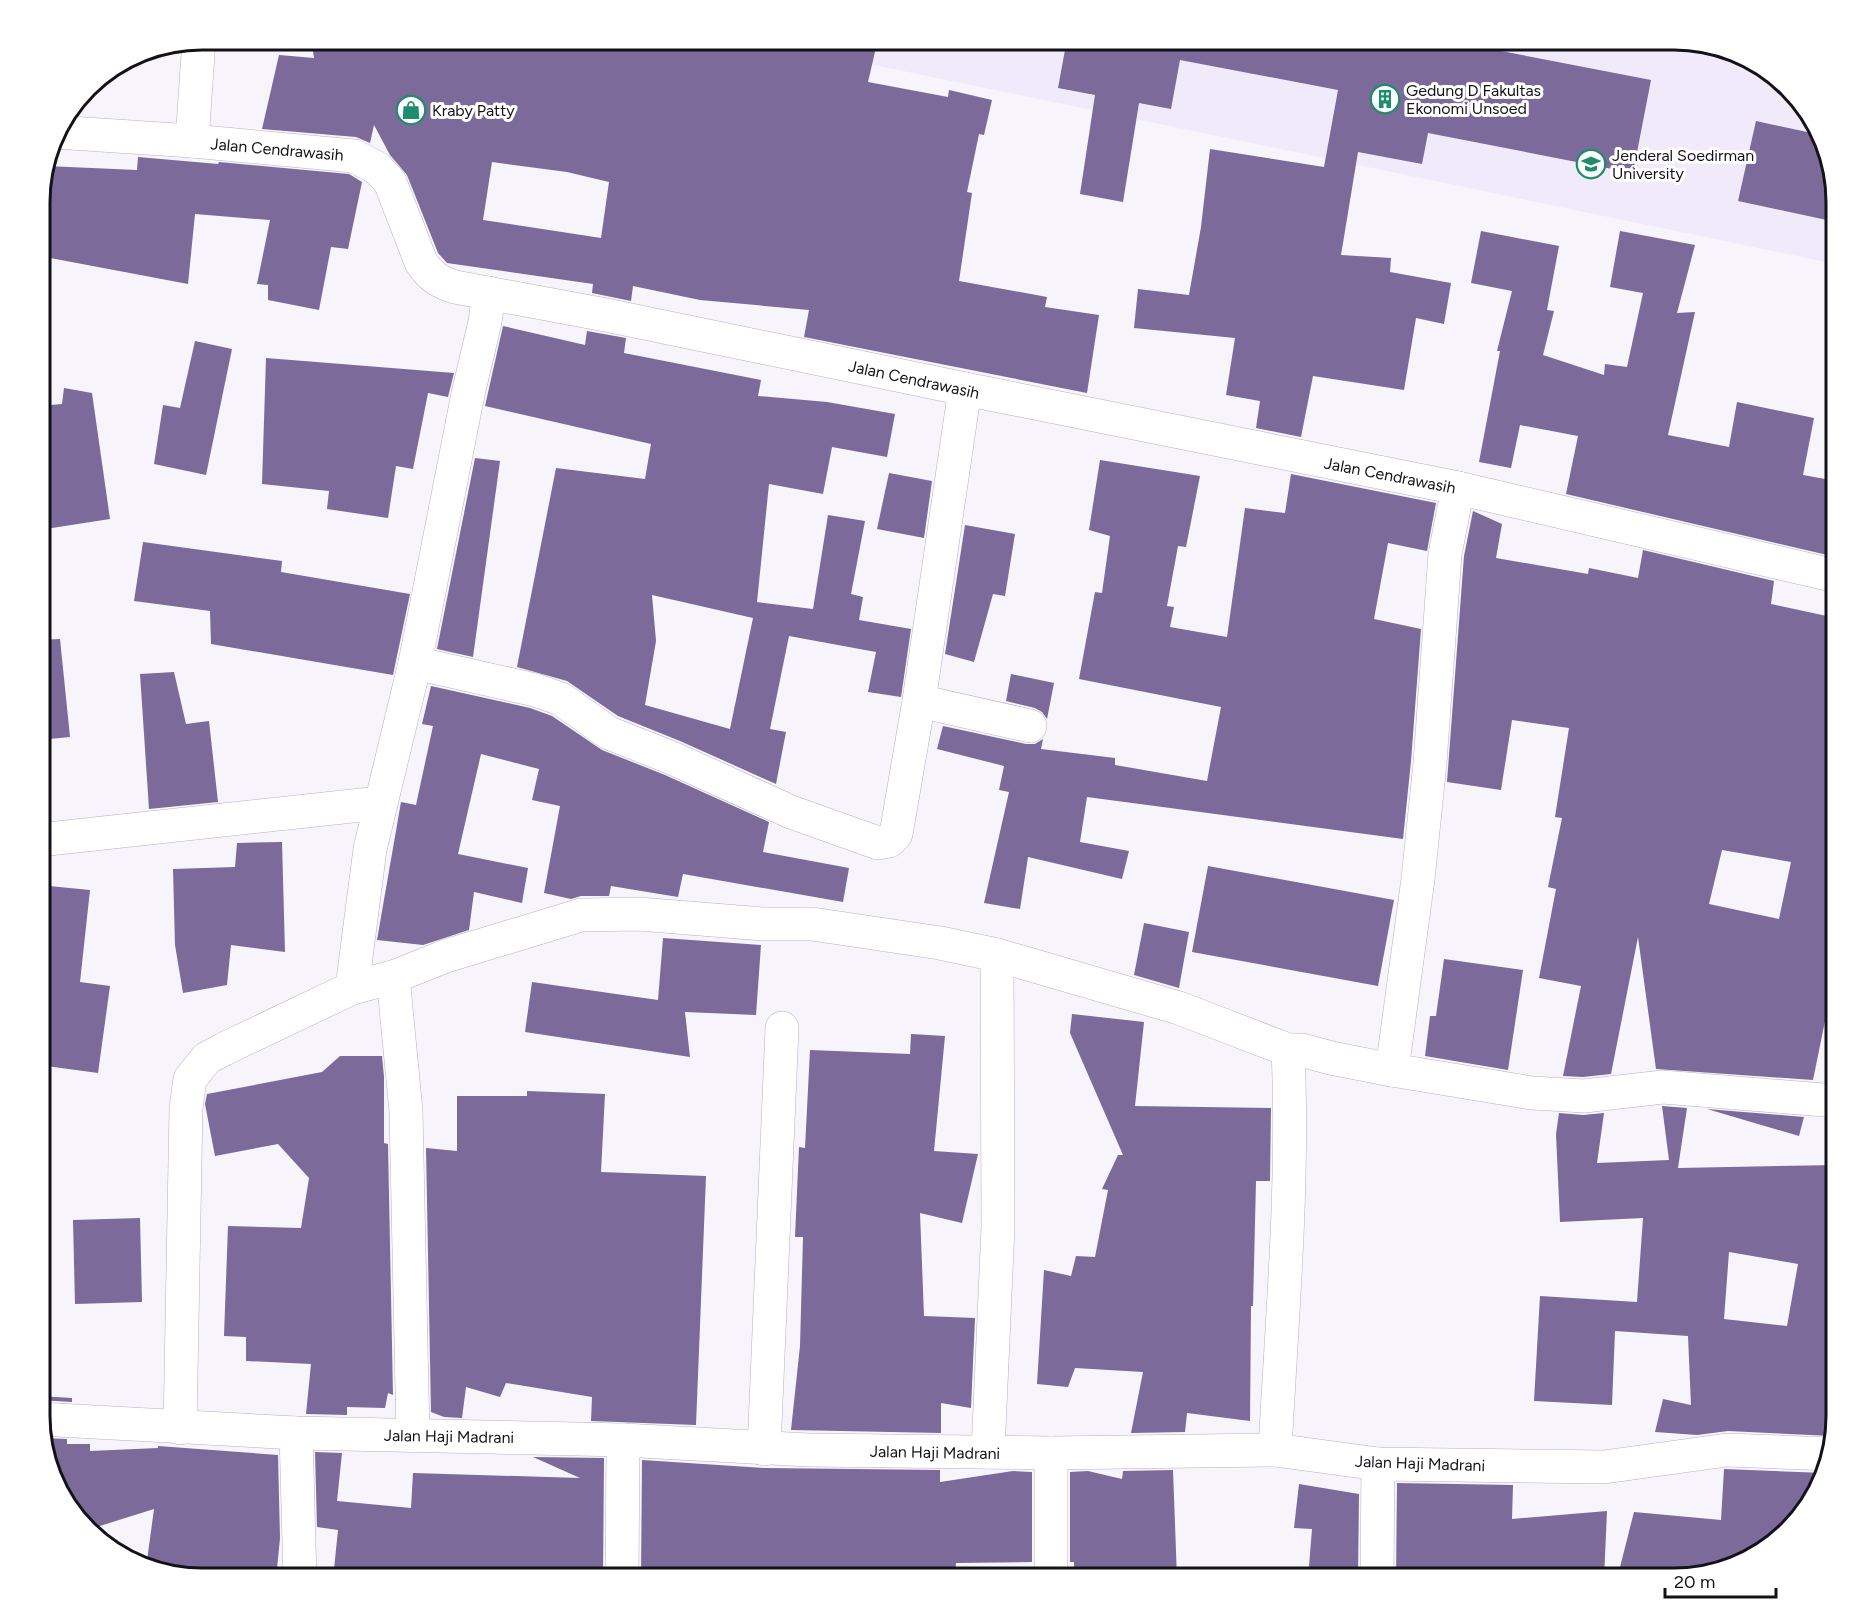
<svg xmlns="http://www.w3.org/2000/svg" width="1875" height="1618" font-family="Figtree,sans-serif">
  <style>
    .built { fill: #f0eafb }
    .building { fill: #7b6a9a; fill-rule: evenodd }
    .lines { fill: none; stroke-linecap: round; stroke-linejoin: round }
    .street-casing { stroke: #b6b0c3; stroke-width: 34 }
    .street { stroke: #fff; stroke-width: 33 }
    .labels { text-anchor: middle; stroke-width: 6; stroke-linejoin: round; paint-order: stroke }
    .poi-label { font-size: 16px; fill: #141218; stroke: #fff; text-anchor: start }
    .street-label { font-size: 16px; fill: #141218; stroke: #fff }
    .rim { fill: none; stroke: #141218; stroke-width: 3 }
  </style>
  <rect width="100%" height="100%" fill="#f7f4fc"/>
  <!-- built -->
  <polygon class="built" points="749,39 1674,39 1735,51 1781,80 1824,139 1836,201 1836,264"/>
  <!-- building -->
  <g class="building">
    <path d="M311,39h567l-10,43 80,15 1,-7 43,10 -8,35 -5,-1 -12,58 5,1 -13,88 88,16 -2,10 54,8 -12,78 -283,-56 5,-27 -109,-10 -67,-14 -2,15 -39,-8 1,-9 -146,-21 -9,-10 -31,-78 -17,-20 -16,-30 -4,18 -14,-6 -94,-8 17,-74 35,3zM492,162l75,10 42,10 -8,56 -118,-18z"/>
    <polygon points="1067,39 1439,39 1651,80 1633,173 1428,133 1422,164 1358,152 1341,255 1391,258 1390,272 1451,283 1444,324 1416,318 1404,390 1313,376 1301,437 1256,428 1260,401 1226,395 1235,338 1134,328 1138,289 1189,295 1201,227 1210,149 1324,167 1338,90 1180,60 1171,109 1139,103 1123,202 1080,194 1095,95 1058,88"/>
    <polygon points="1756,121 1821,135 1824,139 1836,201 1836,222 1738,201"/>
    <polygon points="138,157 218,164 219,162 349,174 362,182 348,249 331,247 319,310 268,300 268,285 257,284 270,220 195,214 188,284 45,257 50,219 39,218 39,190 46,166 137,170"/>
    <polygon points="1481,231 1559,246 1547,310 1554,311 1543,355 1604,375 1605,364 1627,367 1643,293 1610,287 1620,231 1695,245 1677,313 1695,312 1668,435 1729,447 1737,402 1814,418 1803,475 1836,481 1836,557 1566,494 1578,436 1520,425 1511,468 1479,462 1500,351 1497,351 1512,291 1471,283"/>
    <path d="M503,326l82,19 2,-14 39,7 -2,15 137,27 -3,16 69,6 68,12 -8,43 -55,-10 -9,47 -54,-10 -12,118 56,7 15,-94 37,6 -14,73 12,3 -4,23 52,9 -10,68 -33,-5 8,-40 -87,-16 -19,93 16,3 -10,52 -96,-43 -62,-25 -51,-35 -50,-14 39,-199 89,11 6,-35 -166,-38zM652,595l101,23 -23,111 -85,-24 11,-64z"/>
    <polygon points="195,341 232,349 206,475 154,464 163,405 180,408"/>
    <polygon points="266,358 454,373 448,397 428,393 413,469 396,466 388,518 327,509 329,491 262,484"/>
    <polygon points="64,388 92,393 110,519 39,530 39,406 62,404"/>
    <polygon points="475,458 500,461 473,657 437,649"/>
    <polygon points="1100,460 1200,476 1186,547 1178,546 1167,606 1174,607 1170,627 1227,637 1245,508 1285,513 1291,474 1436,503 1427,551 1388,543 1374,619 1421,629 1411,761 1403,839 1087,797 1080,842 1129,851 1122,879 1028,857 1020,909 984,903 1009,792 999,790 1004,766 937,749 943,726 1026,744 1035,744 1043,739 1041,749 1115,758 1115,765 1207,781 1221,707 1079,679 1095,592 1102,593 1110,536 1089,530"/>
    <polygon points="889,473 932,481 924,538 877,529"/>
    <path d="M1473,511l29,13 -6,34 92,16 1,-6 49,10 5,-28 131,31 -3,23 65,14v349l-23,113 -157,-11 -18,-132 -27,137 -28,3 -20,-1 18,-90 -42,-8 17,-89 -8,-2 14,-69 -7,-1 14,-89 -57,-8 -11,70 -54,-8 17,-226zM1722,850l69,12 -12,57 -70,-15z"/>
    <polygon points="965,525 1015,534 1005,596 993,594 974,662 945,654"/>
    <polygon points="143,542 282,561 281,572 410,594 393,675 211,644 210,611 134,601"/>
    <polygon points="60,639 70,737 39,740 39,640"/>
    <polygon points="174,672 186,724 209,721 218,802 149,809 140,674"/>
    <polygon points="1011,674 1054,683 1047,719 1042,712 1035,708 1006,701"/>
    <polygon points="431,686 530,708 552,716 602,750 665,775 769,822 763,852 849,868 843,902 683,874 678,897 611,886 609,896 581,896 571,899 544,893 560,806 532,800 539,769 481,754 458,854 528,868 522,903 474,892 469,930 423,945 377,940 401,802 416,805 433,726 422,724"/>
    <polygon points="282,842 285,952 231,945 227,985 183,993 175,945 173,869 235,867 237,843"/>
    <polygon points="1208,866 1394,900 1378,986 1192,952"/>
    <polygon points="39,885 90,890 80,982 110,986 98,1073 39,1065"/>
    <polygon points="1144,923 1189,932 1179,988 1134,975"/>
    <polygon points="663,938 761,945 756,1015 685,1012 690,1057 525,1032 532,982 658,1000"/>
    <polygon points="1444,959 1523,970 1508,1070 1425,1056 1430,1016 1436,1016"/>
    <polygon points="1072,1014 1144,1022 1135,1106 1271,1108 1270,1181 1256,1181 1253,1306 1251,1306 1250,1421 1187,1413 1185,1432 1131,1433 1143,1372 1075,1368 1068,1387 1037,1384 1044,1270 1071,1276 1076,1256 1095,1257 1108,1190 1102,1189 1118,1155 1123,1155 1070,1033"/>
    <polygon points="911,1034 945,1036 934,1151 978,1154 962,1223 920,1213 924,1316 975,1318 971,1408 941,1403 941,1433 791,1430 800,1346 803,1237 795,1237 799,1147 805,1148 810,1050 910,1054"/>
    <polygon points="340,1056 382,1056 384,1077 384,1143 388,1144 393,1395 388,1393 385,1408 347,1407 347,1415 306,1414 311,1364 246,1361 246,1337 224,1336 228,1226 301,1228 309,1178 278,1144 215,1156 205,1104 207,1094 322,1072"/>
    <polygon points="527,1091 605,1094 601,1172 706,1176 696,1425 591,1421 592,1397 506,1383 500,1397 466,1387 462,1418 444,1417 431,1412 426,1148 457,1151 457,1096 527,1096"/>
    <path d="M1662,1106l25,2 -9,60 158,-3v252l-4,19 -104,-5 -31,4 -42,-3 8,-33 28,6 -3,-69 -73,-5 -3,74 -78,-4 6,-105 97,6 6,-84 -83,4 -4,-88 3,-21 24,2 21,-2 -7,50 72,-3zM1729,1252l69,12 -11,62 -63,-7z"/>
    <polygon points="1707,1109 1804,1117 1799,1136"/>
    <polygon points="140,1218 142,1302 75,1304 73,1220"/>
    <polygon points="39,1396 72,1398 72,1402 39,1400"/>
    <polygon points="42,1438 67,1439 67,1444 90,1444 90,1451 158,1448 158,1446 278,1455 280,1538 276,1579 201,1579 146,1568 154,1509 87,1530 56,1488"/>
    <polygon points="315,1452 342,1453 337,1501 411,1508 413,1473 580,1478 533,1457 604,1458 603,1579 333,1579 338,1530 317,1527"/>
    <polygon points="642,1460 764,1468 940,1470 940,1482 1013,1471 1032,1472 1032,1562 956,1563 955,1579 876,1570 876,1579 641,1579"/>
    <polygon points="1724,1469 1825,1473 1824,1478 1795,1524 1736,1566 1674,1579 1617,1579 1634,1512 1721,1520"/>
    <polygon points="1173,1470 1177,1579 1141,1579 1141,1574 1074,1574 1074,1562 1070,1562 1070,1472 1088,1471 1122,1479 1123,1471"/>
    <polygon points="1397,1483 1513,1485 1512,1519 1607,1511 1604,1579 1396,1579"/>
    <polygon points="1299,1484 1359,1494 1358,1579 1308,1579 1312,1529 1294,1528"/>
  </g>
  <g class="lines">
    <!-- street casing -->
    <g class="street-casing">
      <g id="street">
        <path d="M55,132l137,9 162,15 23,12 13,14 31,80c9,14 18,20 34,25l151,28 359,74 493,99 378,88"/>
        <polyline points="192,141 199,40"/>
        <polyline points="415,663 535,690 561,699 609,733 672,758 791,812 878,843 889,841 896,834 919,701 965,389"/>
        <polyline points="919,701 1030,726"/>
        <polyline points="39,840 380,803"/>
        <polyline points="393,977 406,1111 413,1435"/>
        <polyline points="352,988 370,849 415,663 468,394 485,322 489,293"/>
        <polyline points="1392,1070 1418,879 1430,763 1445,554 1458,488"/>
        <polyline points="39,1419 296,1433 623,1440 808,1450 1051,1453 1275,1450 1378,1464 1604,1467 1727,1450 1829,1454"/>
        <polyline points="180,1428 186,1108 190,1079 207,1058 224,1049 352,988 393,977 446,956 581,915 639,914 763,924 812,924 940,943 997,955 1179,1008 1288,1050 1302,1050 1331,1058 1392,1070 1532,1093 1584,1096 1663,1087 1836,1101"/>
        <polyline points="296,1433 300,1579"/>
        <polyline points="764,1449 782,1028"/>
        <path d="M1275,1450c7,-133 19,-267 13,-400"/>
        <polyline points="988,1452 998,1227 997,955"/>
        <polyline points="1051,1453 1051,1579"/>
        <polyline points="622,1579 623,1440"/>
        <polyline points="1377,1579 1378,1464"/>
      </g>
    </g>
    <!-- street -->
    <use href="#street" class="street"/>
  </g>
  <!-- icons -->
  <defs>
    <g id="building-ring" transform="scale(1.5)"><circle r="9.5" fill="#fff" stroke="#1f8d6c" stroke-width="1.5"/><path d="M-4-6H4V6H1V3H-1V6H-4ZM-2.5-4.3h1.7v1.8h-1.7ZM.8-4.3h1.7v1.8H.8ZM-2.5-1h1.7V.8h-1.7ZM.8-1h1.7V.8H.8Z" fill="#1f8d6c"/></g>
    <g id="shop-ring" transform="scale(1.5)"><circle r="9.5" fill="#fff" stroke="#1f8d6c" stroke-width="1.5"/><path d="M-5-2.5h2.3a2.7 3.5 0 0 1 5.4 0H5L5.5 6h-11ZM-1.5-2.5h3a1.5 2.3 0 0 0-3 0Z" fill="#1f8d6c"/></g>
    <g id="university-ring" transform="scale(1.5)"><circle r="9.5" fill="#fff" stroke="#1f8d6c" stroke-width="1.5"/><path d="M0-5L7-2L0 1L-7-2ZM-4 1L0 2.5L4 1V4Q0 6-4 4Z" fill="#1f8d6c"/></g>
  </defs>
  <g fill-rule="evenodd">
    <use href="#building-ring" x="1385" y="99"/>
    <use href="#shop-ring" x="411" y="110"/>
    <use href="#university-ring" x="1591" y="164"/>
  </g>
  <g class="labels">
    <!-- poi labels -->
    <g class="poi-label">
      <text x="1406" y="96">Gedung D Fakultas<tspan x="1406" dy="18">Ekonomi Unsoed</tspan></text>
      <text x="432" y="116">Kraby Patty</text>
      <text x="1612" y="161">Jenderal Soedirman<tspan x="1612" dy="18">University</tspan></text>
    </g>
    <!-- street labels -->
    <g class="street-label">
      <text transform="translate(277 149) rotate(5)" y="6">Jalan Cendrawasih</text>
      <text transform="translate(914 379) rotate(12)" y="6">Jalan Cendrawasih</text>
      <text transform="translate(1390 475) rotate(11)" y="6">Jalan Cendrawasih</text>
      <text transform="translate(449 1436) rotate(1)" y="6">Jalan Haji Madrani</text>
      <text transform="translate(935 1452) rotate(1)" y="6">Jalan Haji Madrani</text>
      <text transform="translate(1420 1463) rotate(2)" y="6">Jalan Haji Madrani</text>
    </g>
  </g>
  <!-- crop -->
  <path d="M0 0H1875V1618H0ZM202 50H1674A152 152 0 0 1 1826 202V1416A152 152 0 0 1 1674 1568H202A152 152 0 0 1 50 1416V202A152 152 0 0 1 202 50Z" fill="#fff" fill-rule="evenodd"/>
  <path class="rim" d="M202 50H1674A152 152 0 0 1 1826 202V1416A152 152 0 0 1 1674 1568H202A152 152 0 0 1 50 1416V202A152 152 0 0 1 202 50Z"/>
  <!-- scale -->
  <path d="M1665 1588v9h111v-9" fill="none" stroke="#141218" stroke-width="3"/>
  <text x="1674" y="1588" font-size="18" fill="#141218" stroke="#ffffff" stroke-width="4.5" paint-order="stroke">20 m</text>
</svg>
